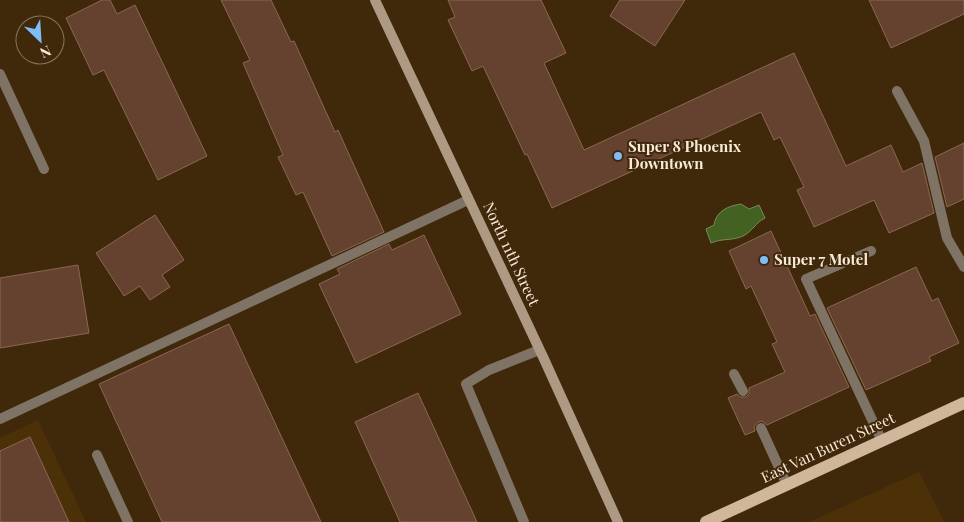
<svg xmlns="http://www.w3.org/2000/svg" width="964" height="522" font-family="'Playfair Display',serif">
  <style>
    .built { fill: #4c3008 }
    .water { fill: #436121; stroke: #798a58 }
    .building { fill: #64422f; stroke: #8c6753 }
    .lines { fill: none; stroke-linecap: round; stroke-linejoin: round }
    .lane { stroke: #7f7365; stroke-width: 10 }
    .street { stroke: #7f7365; stroke-width: 10 }
    .secondary { stroke: #ad9984; stroke-width: 10 }
    .primary { stroke: #d0b79b; stroke-width: 12 }
    .poi-dot { fill: #81bcfa; stroke: #40290a; stroke-width: 2 }
    .labels { text-anchor: middle; stroke-width: 4; stroke-linejoin: round; paint-order: stroke }
    .poi-label { font-size: 15px; font-weight: bold; fill: #f8e9d8; stroke: #40290a; text-anchor: start }
    .street-label { font-size: 15px; fill: #f8e9d8; stroke: #40290a }
  </style>
  <rect width="100%" height="100%" fill="#40290a"/>
  <!-- built -->
  <g class="built">
    <polygon points="38,420 86,522 0,522 0,438"/>
    <polygon points="919,472 944,522 809,522"/>
  </g>
  <!-- water -->
  <path class="water" d="M741,204l8,5 10,-4 6,13c-10,5 -12,13 -22,18 -11,5 -21,2 -32,7l-5,-14 8,-4c2,-14 14,-19 27,-21z"/>
  <!-- building -->
  <g class="building">
    <polygon points="102,0 110,0 117,14 135,5 207,156 158,180 104,70 93,75 66,18"/>
    <polygon points="221,0 271,0 291,42 294,41 335,132 338,130 384,232 332,256 303,192 296,195 278,157 283,155 243,63 250,60"/>
    <polygon points="448,0 541,0 566,53 544,63 584,150 794,53 846,166 891,145 903,172 922,163 934,213 889,233 874,200 814,227 797,190 804,187 780,137 774,140 761,112 552,208 527,154 525,155 483,66 472,71 448,20 455,17"/>
    <polygon points="620,0 685,0 655,46 610,16"/>
    <polygon points="869,0 964,0 964,14 891,48"/>
    <polygon points="964,143 964,199 947,207 935,157"/>
    <polygon points="155,215 184,260 162,275 170,287 150,300 140,286 124,296 96,253"/>
    <polygon points="771,231 810,316 815,314 849,387 767,425 762,421 758,422 754,427 755,431 745,435 728,398 737,394 740,397 746,397 749,394 749,388 785,372 772,344 777,342 751,286 746,289 729,251"/>
    <polygon points="424,235 461,314 356,363 319,284 340,274 337,269 389,244 392,250"/>
    <polygon points="78,265 89,333 0,348 0,278"/>
    <polygon points="916,267 932,301 938,298 959,343 929,357 931,361 866,390 827,308"/>
    <polygon points="229,324 321,522 162,522 99,384"/>
    <polygon points="418,393 477,522 400,522 355,422"/>
    <polygon points="30,437 69,522 0,522 0,451"/>
  </g>
  <g class="lines">
    <!-- lane -->
    <g class="lane">
      <polyline points="897,91 924,141 947,238 964,267"/>
      <polyline points="871,251 806,279 882,441"/>
      <polyline points="734,374 743,391"/>
      <polyline points="0,419 468,200"/>
      <polyline points="761,428 787,485"/>
      <polyline points="97,455 128,522"/>
      <polyline points="524,522 466,384 489,370 539,350"/>
    </g>
    <!-- street -->
    <polyline class="street" points="0,74 44,169"/>
    <!-- secondary -->
    <polyline class="secondary" points="375,0 544,359 618,522"/>
    <!-- primary -->
    <polyline class="primary" points="706,522 964,403"/>
  </g>
  <!-- markers -->
  <g class="poi-dot">
    <circle cx="618" cy="156" r="5"/>
    <circle cx="764" cy="260" r="5"/>
  </g>
  <g class="labels">
    <!-- poi labels -->
    <g class="poi-label">
      <text x="628" y="152">Super 8 Phoenix<tspan x="628" dy="17">Downtown</tspan></text>
      <text x="774" y="265">Super 7 Motel</text>
    </g>
    <!-- street labels -->
    <g class="street-label">
      <text transform="translate(511 254) rotate(65)" y="5">North 11th Street</text>
      <text transform="translate(828 448) rotate(-25)" y="5">East Van Buren Street</text>
    </g>
  </g>
  <!-- north arrow -->
  <g transform="translate(40 40) rotate(155)"><circle r="24" fill="#40290a" stroke="#8a765c"/>
  <path d="M0-4L9 19L0 12L-9 19Z" fill="#81bcfa"/>
  <text y="-8" font-size="14" font-weight="bold" text-anchor="middle" fill="#f8e9d8">N</text>
  </g>
</svg>
